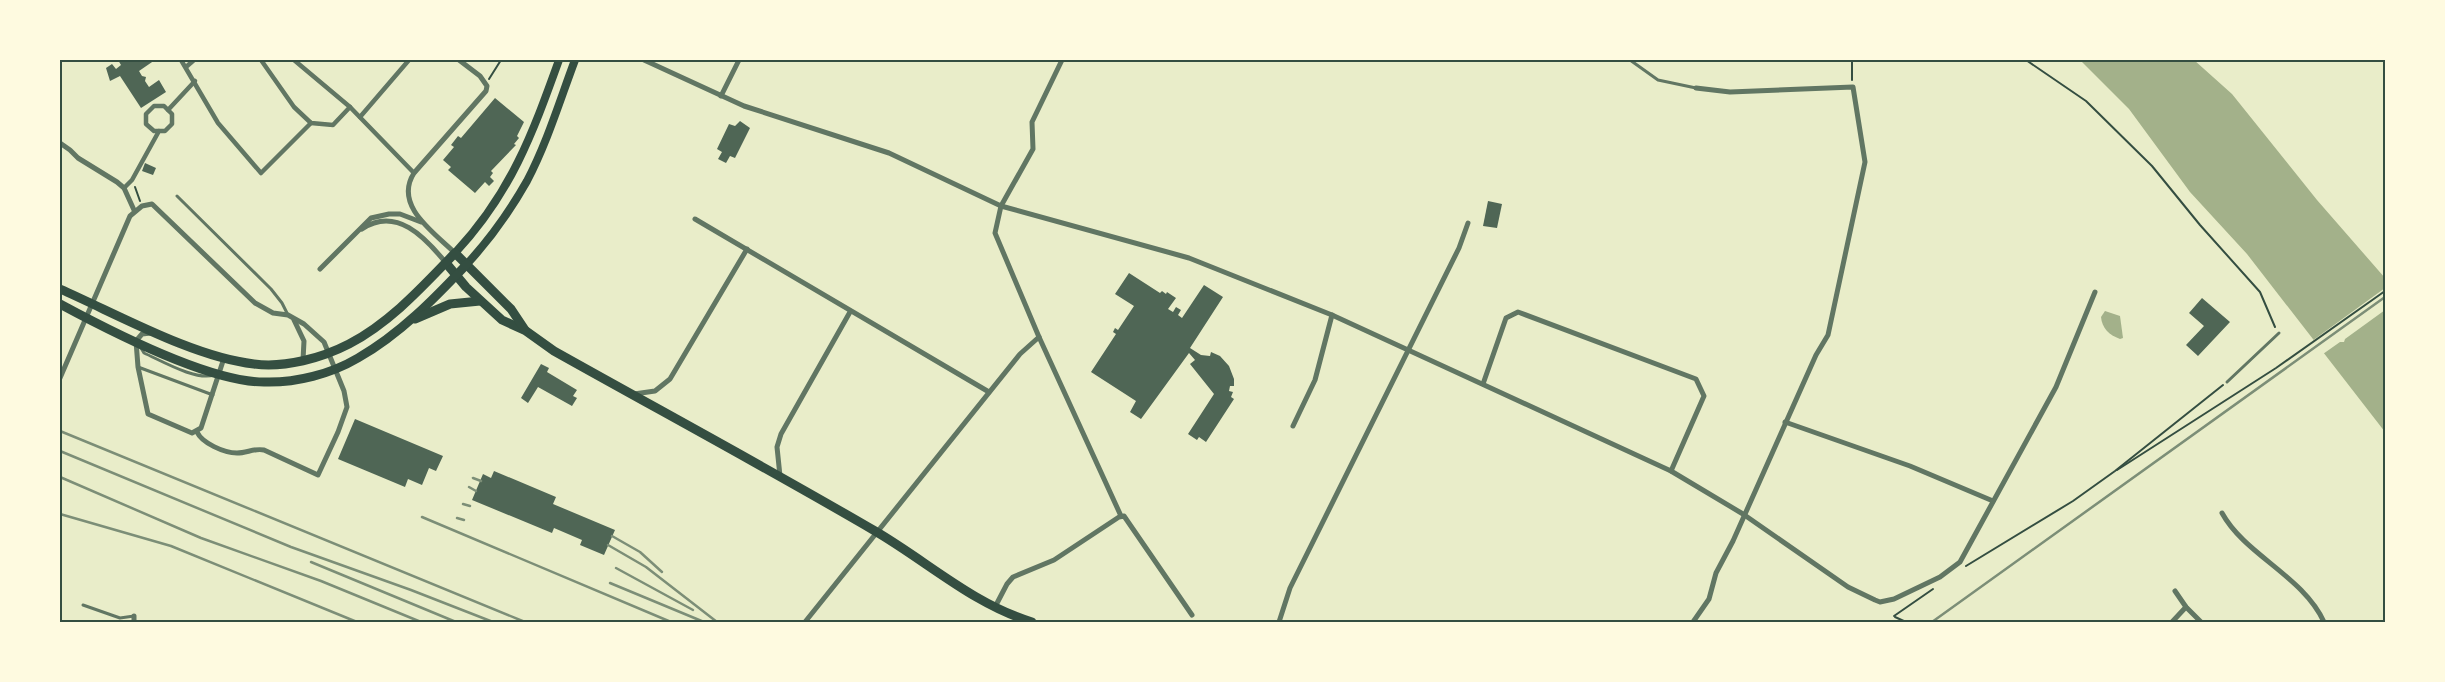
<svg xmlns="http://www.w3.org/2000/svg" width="2445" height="682" font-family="'Public Sans',sans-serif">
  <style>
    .water { fill: #a3b18a }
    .pier { fill: #e9edc9 }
    .building { fill: #4f6655 }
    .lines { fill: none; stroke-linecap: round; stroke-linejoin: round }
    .path { stroke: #344e41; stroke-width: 2 }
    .service { stroke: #617663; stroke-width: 3 }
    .pedestrian { stroke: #617663; stroke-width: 4.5 }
    .minor { stroke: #617663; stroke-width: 5 }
    .secondary { stroke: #344e41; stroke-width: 8 }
    .primary { stroke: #344e41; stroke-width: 9 }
    .rail { stroke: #7c8e77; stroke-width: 2.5 }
    .neatline { fill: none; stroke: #344e41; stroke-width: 2 }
  </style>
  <rect width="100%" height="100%" fill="#e9edc9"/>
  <!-- water -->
  <g class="water">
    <polygon points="2080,60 2194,60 2232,94 2317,200 2385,278 2385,432 2247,254 2190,192 2129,109"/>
    <path d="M2105,311l15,5 3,22 -3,1c-11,-4 -18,-11 -19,-22z"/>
  </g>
  <!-- pier -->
  <polygon class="pier" points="2385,288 2385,310 2345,339 2344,342 2340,342 2323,354 2312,341"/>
  <!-- building -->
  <g class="building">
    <polygon points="118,60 155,60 139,71 142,76 146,77 145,81 149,87 159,80 166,92 141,108 120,76 110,81 106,68 112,64 116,69 121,65"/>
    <polygon points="495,98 524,122 517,136 519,138 514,144 516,145 491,171 493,173 490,177 494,181 489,186 485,182 475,193 448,170 451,167 443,160 454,147 451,145 458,136 461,138"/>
    <polygon points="740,121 750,128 735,158 730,156 726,163 718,159 722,152 717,149 729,124 735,126"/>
    <polygon points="145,163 156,168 153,175 142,171"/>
    <polygon points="1488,201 1502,204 1497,228 1483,226"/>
    <polygon points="1129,273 1160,293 1162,291 1166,294 1167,292 1176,298 1168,309 1173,312 1176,307 1181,310 1178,315 1182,318 1204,285 1223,297 1190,348 1201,355 1210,356 1211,352 1220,356 1229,366 1234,379 1234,386 1230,386 1229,391 1233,392 1231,397 1234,399 1206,442 1199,437 1197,440 1188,434 1214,394 1190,364 1195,360 1189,353 1141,419 1130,412 1136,401 1091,372 1116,334 1113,332 1115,328 1118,330 1134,306 1115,294"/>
    <polygon points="2202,298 2230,322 2198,356 2186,345 2204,326 2189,313"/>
    <polygon points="541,364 549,368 547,372 577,390 573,396 577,398 572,406 538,387 528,403 521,398"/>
    <polygon points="355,419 443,456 436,471 429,468 422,485 408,479 405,487 338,459"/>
    <polygon points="494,471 556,497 553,504 615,530 604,555 580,545 582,540 554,528 552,533 472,500 483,474 491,478"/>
  </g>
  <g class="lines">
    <!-- path -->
    <g class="path">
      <polyline points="1852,60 1852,80"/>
      <polyline points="2026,60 2086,101 2152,166 2200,225 2260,292 2275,327"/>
      <polyline points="489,79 501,60"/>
      <polyline points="135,187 140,201"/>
      <polyline points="2117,470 2276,368 2385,291"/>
      <polyline points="1966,566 2073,501 2115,471 2223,385"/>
      <polyline points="1894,616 1933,589"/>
      <polyline points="1895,617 1906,622"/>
    </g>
    <!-- service -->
    <g class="service">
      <polyline points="1630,60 1658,80 1696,88"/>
      <polyline points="177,196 271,289 282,303 288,315"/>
      <path d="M141,348l3,5c18,8 52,28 70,22"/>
      <polyline points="138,367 213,395"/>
      <polyline points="2227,382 2279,333"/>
      <polyline points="83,605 120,618 134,616"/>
    </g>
    <!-- pedestrian -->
    <g class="pedestrian">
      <polyline points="181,60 218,123 261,173 311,123"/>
      <polyline points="261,60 294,107 311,123 333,125 350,107"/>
      <polyline points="294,60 350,107 414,173"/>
      <polyline points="186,67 194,60"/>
      <polyline points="360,117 409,60"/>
      <polyline points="159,131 154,131 146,124 146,114 154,106 164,106 168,110"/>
      <polyline points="124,188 132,180 159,131 165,131 172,124 172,114 168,110 195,81"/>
    </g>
    <!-- minor -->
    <g class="minor">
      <polyline points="644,60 744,106 889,153 1001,206 1189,258 1332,315 1671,471 1743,514 1848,587 1875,600 1880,602 1894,599 1940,577 1960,562 2056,387 2095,292"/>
      <polyline points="1062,60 1032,122 1033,149 1001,206 995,233 1039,337 1121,516"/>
      <polyline points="721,96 739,60"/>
      <polyline points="60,143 70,150 78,158 117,182 124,188 134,210"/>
      <polyline points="695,219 989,392"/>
      <path d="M362,229c34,-23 63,8 84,34"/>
      <path d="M455,253c-20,-20 -62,-47 -41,-80l72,-82 1,-5 -7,-10 -21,-16"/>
      <polyline points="320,269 371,218 389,214 400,214 421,222"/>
      <polyline points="294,320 304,341 303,360"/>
      <polyline points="151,333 142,334 136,341 138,367 148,414 192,433 201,428 224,358"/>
      <path d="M60,378l70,-162 12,-10 10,-2 103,99 18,10 15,2 16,9 20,18 20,49 3,16 -9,25 -20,43 -54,-25c-10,-2 -17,3 -27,3 -13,0 -35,-10 -40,-21"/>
      <polyline points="1483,384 1506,318 1518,312 1696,379 1704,396 1671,471"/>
      <polyline points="634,394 655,391 670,379 747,249"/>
      <polyline points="1785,422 1910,466 1993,501"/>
      <polyline points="1293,426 1315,380 1332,315"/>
      <polyline points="780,476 777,447 781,434 850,312"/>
      <path d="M2222,513c23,42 81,63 102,109"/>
      <polyline points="2175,591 2186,607 2201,622"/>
      <polyline points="995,607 1007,584 1013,577 1054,560 1119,517 1124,516 1192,615"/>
      <polyline points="134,616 134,622"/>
      <polyline points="805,622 1020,354 1039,337"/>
      <polyline points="1279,622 1290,588 1459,248 1468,223"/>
      <polyline points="1693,622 1709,599 1716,573 1733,541 1816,355 1828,335 1865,162 1853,87 1730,92 1696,88"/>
      <polyline points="2172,622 2186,607"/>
    </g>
    <!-- secondary -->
    <g class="secondary">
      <path d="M455,253c56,-60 77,-118 104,-193"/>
      <path d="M467,264c23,-25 43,-53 60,-83 20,-38 33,-81 48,-121"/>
    </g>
    <!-- primary -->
    <g class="primary">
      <path d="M446,263l20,24 36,33 24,11 28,20c107,60 215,118 321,180 53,31 98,73 157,91"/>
      <path d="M60,289c57,25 133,68 194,75 31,4 68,-6 95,-20 42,-22 74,-58 106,-91l56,56 14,21"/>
      <path d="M60,304c50,27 148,78 204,78 32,1 67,-8 94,-24 42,-24 76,-59 109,-94"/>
      <polyline points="415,319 450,304 480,301"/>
    </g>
    <!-- rail -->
    <g class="rail">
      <polyline points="60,431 525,622"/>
      <polyline points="60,451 291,547 411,590 493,622"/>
      <polyline points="60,477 201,538 321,581 421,622"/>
      <polyline points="473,478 481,481"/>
      <polyline points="469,487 476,491"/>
      <polyline points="463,504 470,506"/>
      <polyline points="60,514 171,546 357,622"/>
      <polyline points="422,517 671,622"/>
      <polyline points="457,518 464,520"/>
      <polyline points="612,536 640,552 662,572"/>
      <polyline points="608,545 646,567 717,622"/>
      <polyline points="311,562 456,622"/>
      <polyline points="616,568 693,610"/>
      <polyline points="610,583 704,622"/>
      <polyline points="1932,622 2385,297"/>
    </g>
  </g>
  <!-- border -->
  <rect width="2445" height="682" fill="none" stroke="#fefae0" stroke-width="122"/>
  <rect x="61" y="61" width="2323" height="560" class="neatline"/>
</svg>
